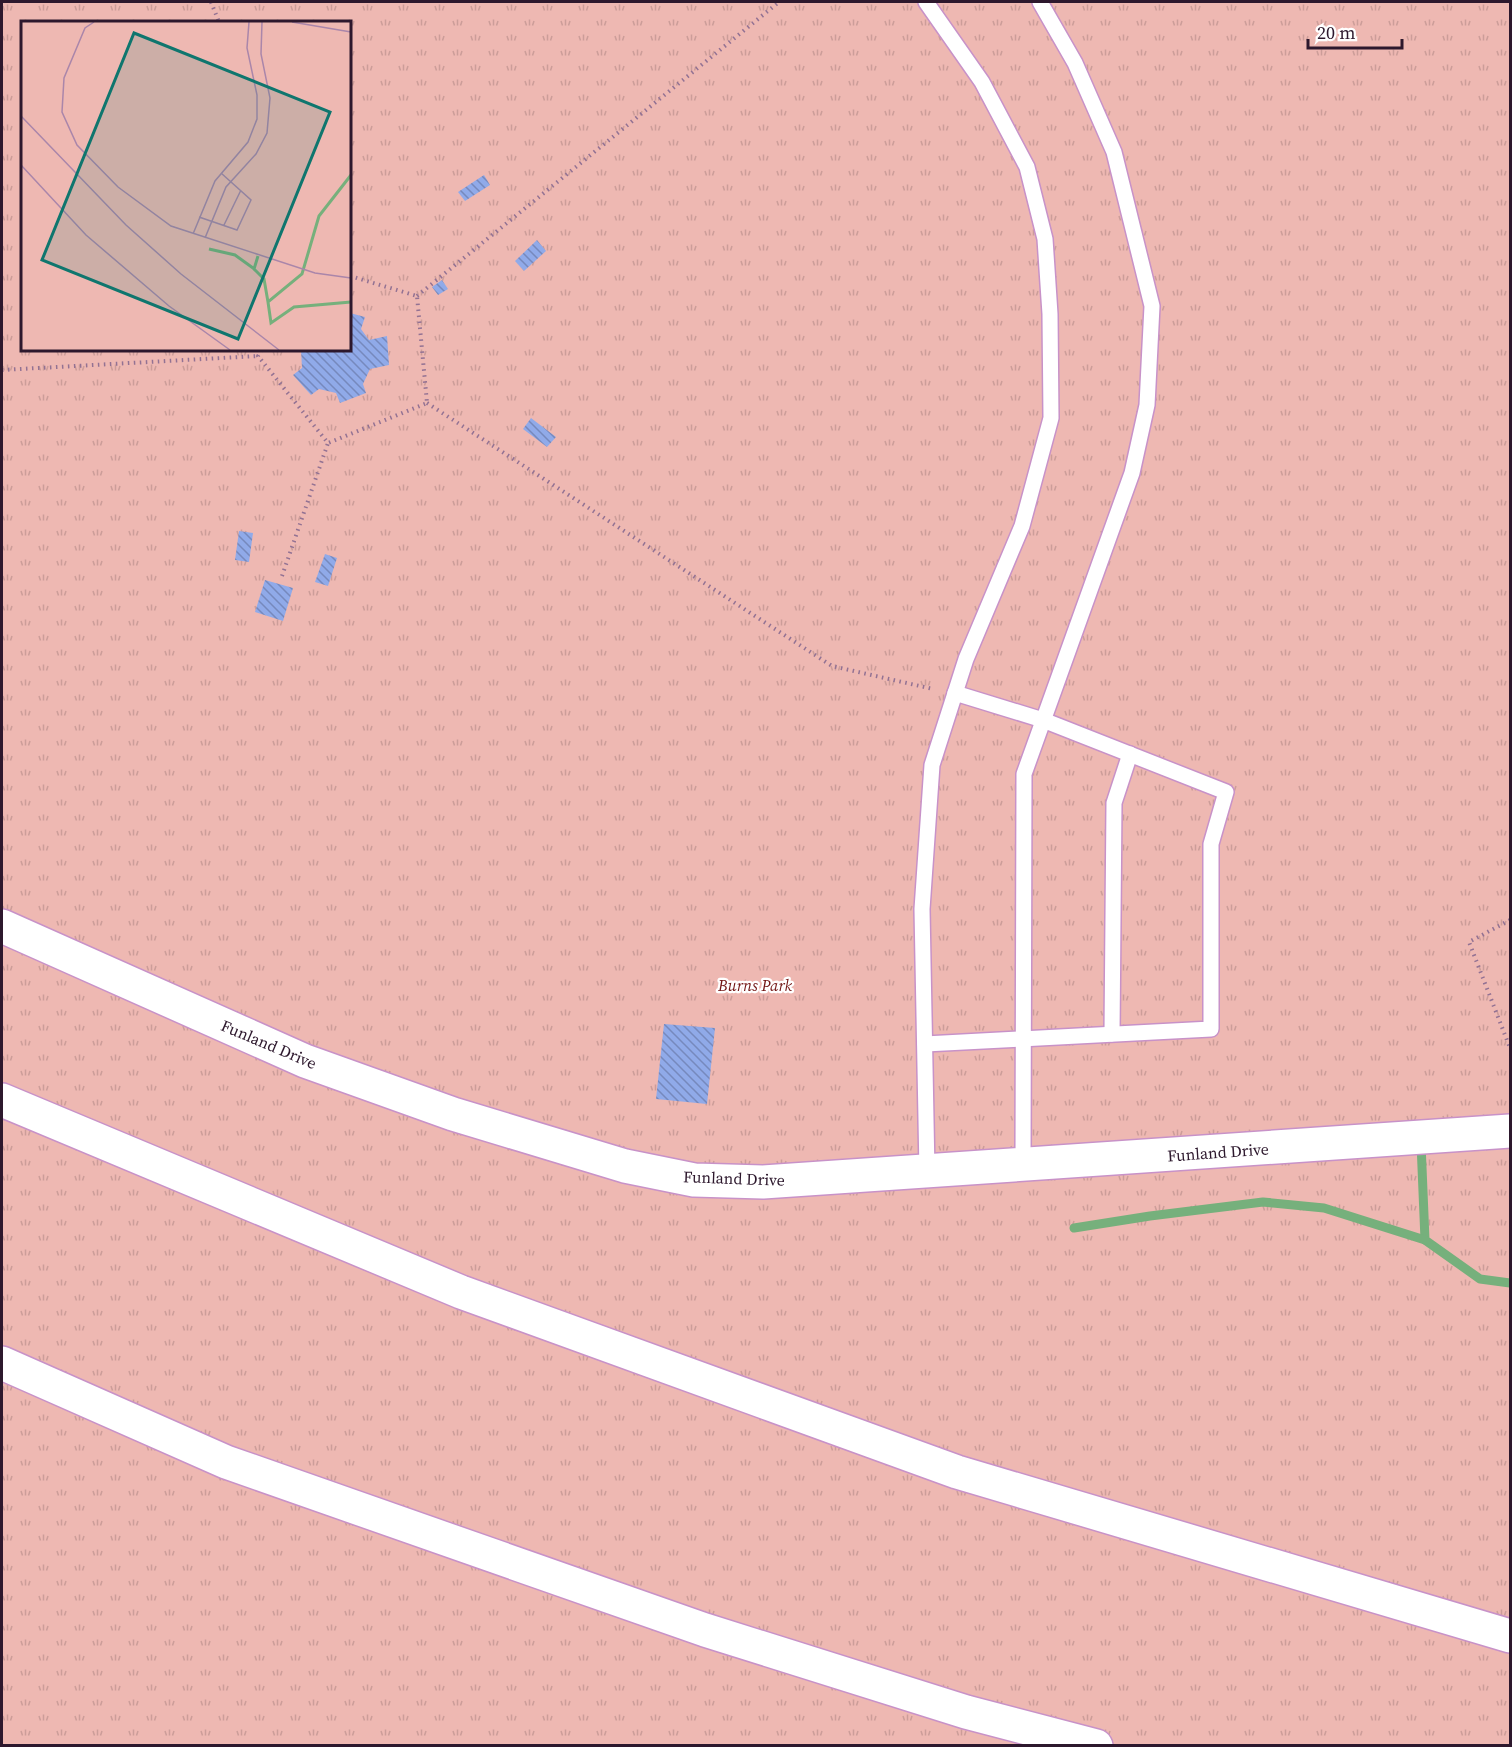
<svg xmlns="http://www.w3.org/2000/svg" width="1512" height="1747" font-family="'Source Serif 4',serif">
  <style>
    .park { fill: url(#park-tufts); fill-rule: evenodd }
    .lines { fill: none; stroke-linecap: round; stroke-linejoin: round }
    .stream { stroke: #76b07c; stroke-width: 9 }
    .building { fill: url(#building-back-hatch) }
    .service-casing { stroke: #c892c8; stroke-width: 18 }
    .tertiary-casing { stroke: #c892c8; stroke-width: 36 }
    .motorway-casing { stroke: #c892c8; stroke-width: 36 }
    .path { stroke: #937293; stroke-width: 4; stroke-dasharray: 1.5 4.5; stroke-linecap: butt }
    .service { stroke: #fff; stroke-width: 15 }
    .tertiary { stroke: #fff; stroke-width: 33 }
    .motorway { stroke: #fff; stroke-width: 33 }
    .labels { text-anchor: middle; stroke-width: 4.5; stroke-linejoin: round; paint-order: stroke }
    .park-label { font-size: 16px; font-style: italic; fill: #731615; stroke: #fff }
    .street-label { font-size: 16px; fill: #2d182d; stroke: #fff }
    .inset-river { fill: none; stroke: #76b07c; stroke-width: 3 }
    .inset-road { fill: none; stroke: #aa86aa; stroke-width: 1.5 }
    .view { fill: #0f766e; fill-opacity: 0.15; stroke: #0f766e; stroke-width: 3 }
    .inset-edge { fill: none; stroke: #2d182d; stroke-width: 3 }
  </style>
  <defs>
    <pattern id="park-tufts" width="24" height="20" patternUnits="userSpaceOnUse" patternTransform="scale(1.5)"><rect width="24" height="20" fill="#eeb8b2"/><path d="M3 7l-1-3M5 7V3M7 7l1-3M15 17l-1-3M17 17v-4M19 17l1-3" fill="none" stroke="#cc9d99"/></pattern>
    <pattern id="building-back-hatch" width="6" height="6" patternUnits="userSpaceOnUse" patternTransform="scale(1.5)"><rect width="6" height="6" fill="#90aae9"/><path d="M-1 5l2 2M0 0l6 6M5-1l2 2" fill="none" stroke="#7689bd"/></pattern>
  </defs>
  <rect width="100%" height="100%" fill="#fed0fd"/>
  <!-- park -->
  <path class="park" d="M2,2h1508v1743l-1508,1zM22,22h328v328h-328z"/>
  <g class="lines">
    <!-- stream -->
    <g class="stream">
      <polyline points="1421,1143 1425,1240 1480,1279 1510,1283"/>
      <polyline points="1074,1228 1150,1216 1263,1202 1324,1208 1425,1240"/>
    </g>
  </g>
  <!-- building -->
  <g class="building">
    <polygon points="484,175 490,185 465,201 458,192"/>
    <polygon points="537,240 546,251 524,271 515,261"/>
    <polygon points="442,280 448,289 438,295 432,287"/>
    <polygon points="350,313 365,317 361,329 369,340 387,336 389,365 370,369 363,384 366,393 340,403 336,393 319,389 311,395 293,375 302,368 301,350 350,350"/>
    <polygon points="531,418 556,437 547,447 523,429"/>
    <polygon points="239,531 253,533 249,562 235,560"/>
    <polygon points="325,554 337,558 328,586 315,582"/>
    <polygon points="265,580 293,588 283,621 255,612"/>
    <polygon points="664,1024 715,1028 707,1104 656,1099"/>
  </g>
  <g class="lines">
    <!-- service casing -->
    <g class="service-casing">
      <g id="service">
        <polyline points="926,2 982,82 1027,167 1045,239 1050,314 1051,418 1022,526 966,659 932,765 922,909 927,1172"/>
        <polyline points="1112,1034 1114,803 1130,754"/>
        <polyline points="925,1044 1211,1029 1211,844 1226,792 1043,720 955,693"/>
        <polyline points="1023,1165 1024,774 1132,473 1147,405 1152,306 1114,152 1075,63 1040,2"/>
      </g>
    </g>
    <!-- tertiary casing -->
    <g class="tertiary-casing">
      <polyline id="tertiary" points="2,926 305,1061 453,1114 625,1166 694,1180 763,1182 1510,1131"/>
    </g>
    <!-- motorway casing -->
    <g class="motorway-casing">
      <g id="motorway">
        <polyline points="2,1100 461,1292 957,1472 1510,1636"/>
        <polyline points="2,1363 226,1462 705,1630 966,1712 1096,1746"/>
      </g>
    </g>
    <!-- path -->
    <g class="path">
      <polyline points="211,2 219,22"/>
      <polyline points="350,276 417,296"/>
      <polyline points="417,296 779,2"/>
      <polyline points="262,350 258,356 328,443 427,403 417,296"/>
      <polyline points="2,370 258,356"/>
      <polyline points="427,403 832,666 933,689"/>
      <polyline points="282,576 328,443"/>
      <polyline points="1510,920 1469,942 1510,1048"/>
    </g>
    <!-- service -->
    <use href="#service" class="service"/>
    <!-- tertiary -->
    <use href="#tertiary" class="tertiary"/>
    <!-- motorway -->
    <use href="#motorway" class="motorway"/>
  </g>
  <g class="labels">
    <!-- park labels -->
    <g class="park-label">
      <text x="755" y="991">Burns Park</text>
    </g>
    <!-- street labels -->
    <g class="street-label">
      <text transform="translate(269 1044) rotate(23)" y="6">Funland Drive</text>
      <text transform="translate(1218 1152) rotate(-4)" y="6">Funland Drive</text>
      <text transform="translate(734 1178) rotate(2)" y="6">Funland Drive</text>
    </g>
  </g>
  <!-- overview -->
  <g transform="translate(21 21)">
    <rect width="330" height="330" fill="#fed0fd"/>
    <path d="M0,1h330v328h-330z" fill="#eeb8b2"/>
    <path class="inset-river" d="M188,228l26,6 18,13M237,235l-4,13 10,10 4,23 34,-28 17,-58 32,-41M247,281l3,21 23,-16 57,-5"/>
    <path class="inset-road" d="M73,1l-9,6 -21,50 -2,34 15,33 41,42 53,39 144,47 36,5M271,1l59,10M0,95l105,109 55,49 98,76M0,144l65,70 83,71 61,44M178,196l38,13 14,-30 -30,-27M203,204l17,-35M172,213l22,-53 33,-39 9,-23v-24l-10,-47 2,-26M184,217l21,-51 30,-33 11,-21 3,-35 -9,-44 1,-32"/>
    <path class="view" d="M113,12l196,79 -92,227 -196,-79z"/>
    <rect width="330" height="330" class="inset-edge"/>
  </g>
  <!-- border -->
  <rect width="1512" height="1747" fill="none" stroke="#2d182d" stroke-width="6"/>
  <!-- scale -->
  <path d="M1308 39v9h94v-9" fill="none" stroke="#2d182d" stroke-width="3"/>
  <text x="1317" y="39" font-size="18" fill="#2d182d" stroke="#ffffff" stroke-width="4.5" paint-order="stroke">20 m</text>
</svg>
